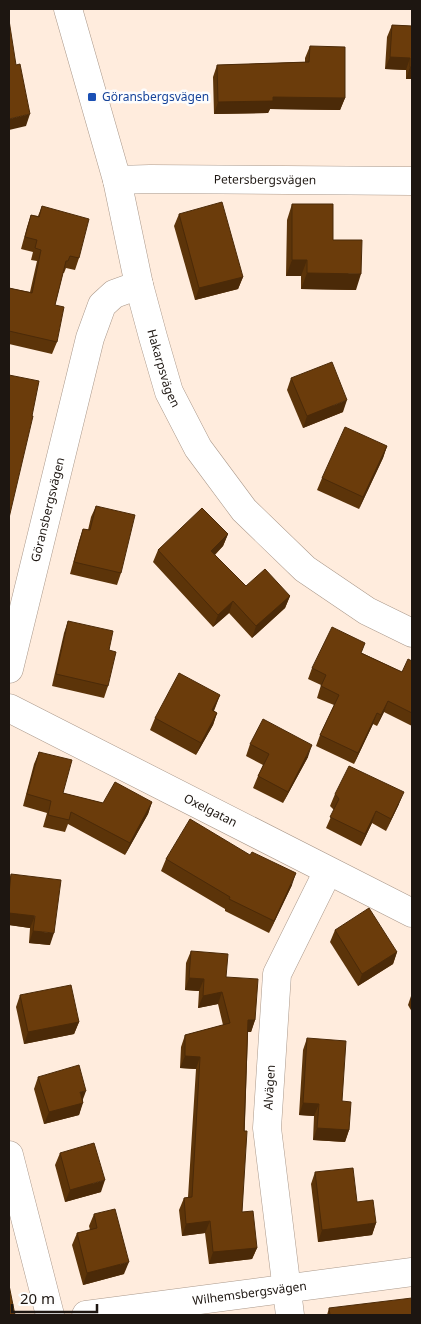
<svg xmlns="http://www.w3.org/2000/svg" width="421" height="1324" font-family="'Noto Sans',sans-serif">
  <style>
    .lines { fill: none; stroke-linecap: round; stroke-linejoin: round }
    .street-casing { stroke: #ab998b; stroke-width: 29 }
    .secondary-casing { stroke: #ab998b; stroke-width: 29 }
    .street { stroke: #fff; stroke-width: 28 }
    .secondary { stroke: #fff; stroke-width: 28 }
    .wall { fill: #5c3409 }
    .shaded-wall { fill: #4b2a08 }
    .building { fill: #6b3c0b; stroke: #4b2a08 }
    .transit-dot { fill: #1a4fb4; stroke: #fdfdfd; stroke-width: 2 }
    .labels { text-anchor: middle; stroke-width: 5; stroke-linejoin: round; paint-order: stroke }
    .transit-label { font-size: 12px; fill: #164399; stroke: #fdfdfd; text-anchor: start }
    .street-label { font-size: 12px; fill: #1d1611; stroke: #fdfdfd }
  </style>
  <rect width="100%" height="100%" fill="#ffecdd"/>
  <g class="lines">
    <!-- street casing -->
    <g class="street-casing">
      <g id="street">
        <path id="s1" d="M117,180l33,-1 262,2"/>
        <path id="s2" d="M9,708l403,205"/>
        <path id="s3" d="M86,1315l326,-43"/>
        <path id="s4" d="M290,1315l-23,-187 10,-154 51,-103"/>
      </g>
    </g>
    <!-- secondary casing -->
    <g class="secondary-casing">
      <g id="secondary">
        <path id="s5" d="M68,9l49,171 22,105 14,52 16,55 29,56 46,62 61,59 62,42 45,22"/>
        <path id="s6" d="M9,669l81,-331 12,-33 12,-11 25,-9"/>
        <polyline points="9,1155 50,1315"/>
      </g>
    </g>
    <!-- street -->
    <use href="#street" class="street"/>
    <!-- secondary -->
    <use href="#secondary" class="secondary"/>
  </g>
  <!-- wall -->
  <g class="wall">
    <polygon points="392,25 412,26 412,79 406,79 406,70 385,69 387,37"/>
    <polygon points="310,46 345,98 340,110 270,109 268,113 214,114 213,77 217,65 305,62 305,58"/>
    <polygon points="292,204 333,240 356,290 301,289 301,276 286,276 287,220"/>
    <polygon points="42,206 79,258 75,270 66,268 64,273 63,273 55,305 57,342 52,354 9,344 9,288 30,292 37,261 31,260 33,252 21,249 27,227 31,215 38,216"/>
    <polygon points="179,214 243,277 238,289 195,300 174,226"/>
    <polygon points="291,378 343,412 303,428 287,390"/>
    <polygon points="387,446 383,458 359,509 317,490 322,478"/>
    <polygon points="96,506 121,573 117,585 70,574 79,541 83,529 88,530 91,517"/>
    <polygon points="228,534 223,546 215,555 246,586 290,596 285,608 252,638 229,613 213,627 153,562 158,550"/>
    <polygon points="68,621 109,650 108,686 104,698 52,686 64,633"/>
    <polygon points="362,653 402,672 412,661 412,726 384,712 377,726 373,724 354,764 316,746 320,735 334,705 317,698 321,685 308,679 312,668"/>
    <polygon points="220,695 214,711 217,713 213,725 196,755 150,730 155,718"/>
    <polygon points="250,744 308,757 283,803 253,788 258,776 263,765 246,756"/>
    <polygon points="39,752 63,793 103,803 152,802 148,814 125,855 68,824 65,832 43,827 47,813 23,806 34,764"/>
    <polygon points="335,794 399,804 386,831 372,823 361,846 326,828 334,810 330,806"/>
    <polygon points="250,855 292,885 269,933 225,911 225,909 161,871 166,859"/>
    <polygon points="11,874 50,945 29,943 30,928 9,925 9,880"/>
    <polygon points="335,930 397,952 393,964 358,986 330,942"/>
    <polygon points="191,951 226,977 255,1020 251,1032 248,1032 242,1212 257,1248 252,1259 209,1264 205,1233 182,1236 179,1210 184,1198 188,1197 196,1069 180,1068 181,1047 185,1035 223,1025 218,1004 198,1008 199,991 185,990 186,963"/>
    <polygon points="412,993 412,1012 408,1005"/>
    <polygon points="20,995 79,1022 74,1034 24,1044 16,1007"/>
    <polygon points="307,1038 342,1101 349,1130 345,1142 313,1140 314,1116 299,1115 303,1050"/>
    <polygon points="38,1077 83,1100 79,1115 44,1124 34,1089"/>
    <polygon points="60,1153 101,1192 65,1202 55,1165"/>
    <polygon points="315,1172 357,1202 376,1223 372,1235 318,1242 311,1184"/>
    <polygon points="94,1214 124,1274 83,1285 72,1245 77,1233 90,1230 89,1226"/>
    <polygon points="329,1308 412,1315 327,1315"/>
  </g>
  <!-- shaded-wall -->
  <g class="shaded-wall">
    <polygon points="390,57 410,58 406,70 385,69"/>
    <polygon points="410,67 412,67 412,79 406,79"/>
    <polygon points="273,97 345,98 340,110 270,109 268,113 214,114 218,102"/>
    <polygon points="30,114 26,126 9,130 9,119"/>
    <polygon points="292,260 307,260 301,276 286,276"/>
    <polygon points="307,273 361,274 356,290 301,289"/>
    <polygon points="243,277 238,289 195,300 199,288"/>
    <polygon points="347,400 343,412 303,428 307,416"/>
    <polygon points="387,446 383,458 359,509 363,497"/>
    <polygon points="228,534 223,546 206,563 211,551"/>
    <polygon points="290,596 285,608 252,638 256,626"/>
    <polygon points="233,601 229,613 213,627 218,615"/>
    <polygon points="220,695 215,707 208,722 212,710"/>
    <polygon points="388,701 384,712 377,726 381,715"/>
    <polygon points="217,713 213,725 196,755 201,743"/>
    <polygon points="377,713 373,724 354,764 358,753"/>
    <polygon points="312,745 308,757 283,803 288,792"/>
    <polygon points="404,792 399,804 386,831 391,819"/>
    <polygon points="152,802 148,814 125,855 130,843"/>
    <polygon points="376,811 372,823 361,846 365,834"/>
    <polygon points="296,873 292,885 269,933 274,921"/>
    <polygon points="9,913 35,916 30,928 9,925"/>
    <polygon points="33,931 54,933 50,945 29,943"/>
    <polygon points="397,952 393,964 358,986 362,974"/>
    <polygon points="189,978 204,979 199,991 185,990"/>
    <polygon points="222,992 218,1004 198,1008 203,996"/>
    <polygon points="248,1020 255,1020 251,1032 244,1032"/>
    <polygon points="79,1022 74,1034 24,1044 28,1032"/>
    <polygon points="185,1056 200,1057 196,1069 180,1068"/>
    <polygon points="86,1091 82,1102 80,1092"/>
    <polygon points="83,1103 79,1115 44,1124 49,1112"/>
    <polygon points="303,1103 319,1104 314,1116 299,1115"/>
    <polygon points="317,1128 349,1130 345,1142 313,1140"/>
    <polygon points="105,1180 101,1192 65,1202 70,1190"/>
    <polygon points="210,1221 205,1233 182,1236 186,1224"/>
    <polygon points="376,1223 372,1235 318,1242 322,1230"/>
    <polygon points="257,1248 252,1259 209,1264 213,1252"/>
    <polygon points="129,1262 124,1274 83,1285 87,1273"/>
  </g>
  <!-- building -->
  <g class="building">
    <polygon points="9,20 16,65 20,64 30,114 9,119"/>
    <polygon points="392,25 412,26 412,67 410,67 410,58 390,57"/>
    <polygon points="310,46 345,47 345,98 273,97 273,101 218,102 217,65 309,62"/>
    <polygon points="222,202 243,277 199,288 179,214"/>
    <polygon points="292,204 333,204 333,240 362,240 361,274 307,273 307,260 292,260"/>
    <polygon points="42,206 89,219 79,258 70,256 68,261 66,261 55,305 64,307 57,342 9,331 9,288 32,293 41,250 35,248 37,240 25,237 31,215 39,217"/>
    <polygon points="332,362 347,400 307,416 291,378"/>
    <polygon points="9,375 39,381 32,416 33,416 9,518"/>
    <polygon points="345,427 387,446 363,497 322,478"/>
    <polygon points="96,506 135,515 121,573 74,562 83,529 90,530"/>
    <polygon points="202,508 228,534 211,551 246,586 265,569 290,596 256,626 233,601 218,615 158,550"/>
    <polygon points="68,621 113,631 109,650 116,652 108,686 56,674"/>
    <polygon points="332,627 365,643 361,653 402,672 408,659 412,661 412,713 388,701 381,715 377,713 358,753 320,735 339,695 321,686 326,675 312,668"/>
    <polygon points="179,673 220,695 212,710 217,713 201,743 155,718"/>
    <polygon points="263,719 312,745 288,792 258,776 269,754 250,744"/>
    <polygon points="39,752 72,760 63,793 103,803 115,782 152,802 130,843 71,812 69,820 48,815 51,801 27,794"/>
    <polygon points="349,766 404,792 391,819 376,811 365,834 330,817 339,799 335,794"/>
    <polygon points="190,819 250,855 252,852 296,873 274,921 229,899 230,897 166,859"/>
    <polygon points="11,874 61,880 54,933 33,931 35,916 9,913 9,894"/>
    <polygon points="369,908 397,952 362,974 335,930"/>
    <polygon points="191,951 228,954 226,977 258,979 255,1020 248,1020 244,1131 247,1131 242,1212 253,1211 257,1248 213,1252 210,1221 186,1224 184,1198 192,1197 200,1057 185,1056 185,1035 230,1023 222,992 203,996 204,979 189,978"/>
    <polygon points="71,985 79,1022 28,1032 20,995"/>
    <polygon points="307,1038 346,1041 342,1101 351,1102 349,1130 317,1128 319,1104 303,1103"/>
    <polygon points="79,1065 86,1091 80,1092 83,1103 49,1112 38,1077"/>
    <polygon points="94,1143 105,1180 70,1190 60,1153"/>
    <polygon points="353,1168 357,1202 373,1200 376,1223 322,1230 315,1172"/>
    <polygon points="115,1209 129,1262 87,1273 77,1233 97,1228 94,1214"/>
    <polygon points="9,1285 15,1315 9,1315"/>
    <polygon points="412,1298 412,1315 330,1315 329,1308"/>
  </g>
  <!-- markers -->
  <rect class="transit-dot" x="87" y="92" width="10" height="10" rx="2.5"/>
  <g class="labels">
    <!-- transit labels -->
    <g class="transit-label">
      <text x="102" y="101">Göransbergsvägen</text>
    </g>
    <!-- street labels -->
    <g class="street-label">
      <text dy="4" stroke="none"><textPath href="#s1" startOffset="148">Petersbergsvägen</textPath></text>
      <text dy="4" stroke="none"><textPath href="#s5" startOffset="372">Hakarpsvägen</textPath></text>
      <text dy="4" stroke="none"><textPath href="#s6" startOffset="164">Göransbergsvägen</textPath></text>
      <text dy="4" stroke="none"><textPath href="#s2" startOffset="226">Oxelgatan</textPath></text>
      <text dy="4" stroke="none"><textPath href="#s4" startOffset="229">Alvägen</textPath></text>
      <text dy="4" stroke="none"><textPath href="#s3" startOffset="165">Wilhemsbergsvägen</textPath></text>
    </g>
  </g>
  <!-- border -->
  <rect width="421" height="1324" fill="none" stroke="#1d1611" stroke-width="20"/>
  <!-- scale -->
  <path d="M12 1304v8h85v-8" fill="none" stroke="#1d1611" stroke-width="2.5"/>
  <text x="20" y="1304" font-size="15" fill="#1d1611" stroke="#fdfdfd" stroke-width="4" paint-order="stroke">20 m</text>
</svg>
